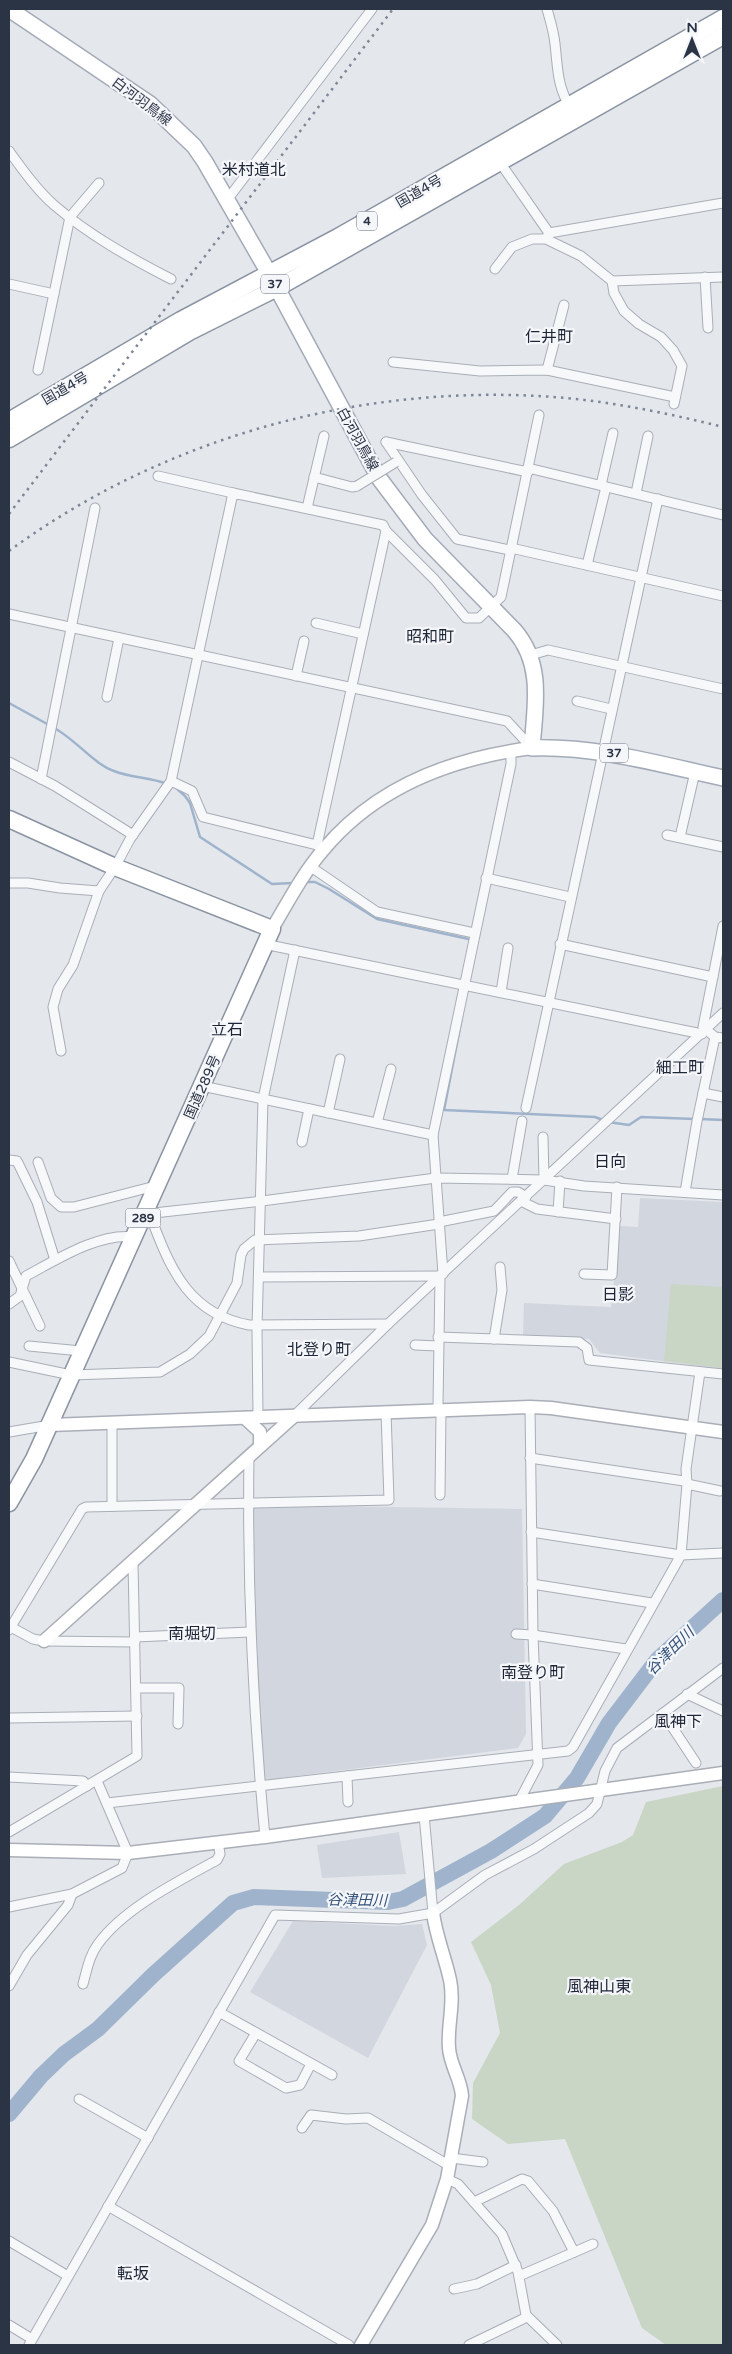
<svg xmlns="http://www.w3.org/2000/svg" width="732" height="2354" font-family="'Varela Round','Noto Sans JP',sans-serif">
  <style>
    .built { fill: #d2d6de }
    .green { fill: #c9d6c5 }
    .lines { fill: none; stroke-linecap: round; stroke-linejoin: round }
    .stream { stroke: #9fb4cc; stroke-width: 2.5 }
    .river { stroke: #9fb4cc; stroke-width: 16 }
    .street-casing { stroke: #a9aeb7; stroke-width: 11 }
    .secondary-casing { stroke: #a9aeb7; stroke-width: 15 }
    .primary-casing { stroke: #a3abb8; stroke-width: 18 }
    .highway-casing { stroke: #8b94a3; stroke-width: 19 }
    .street { stroke: #f7f8fa; stroke-width: 9 }
    .secondary { stroke: #fff; stroke-width: 12 }
    .primary { stroke: #fff; stroke-width: 15 }
    .highway { stroke: #fff; stroke-width: 16 }
    .rail { stroke: #7d8696; stroke-width: 2.5; stroke-dasharray: 2.5 5; stroke-linecap: butt }
    .street-bridge-casing { stroke: #a9aeb7; stroke-width: 11; stroke-linecap: butt }
    .street-bridge { stroke: #f7f8fa; stroke-width: 9 }
    .labels { text-anchor: middle; stroke-width: 4.5; stroke-linejoin: round; paint-order: stroke }
    .shield { fill: #f4f6f9; stroke: #676e7b; stroke-width: 1 }
    .shield-label { font-size: 12px; font-weight: bold; fill: #2b3445 }
    .street-label { font-size: 14px; fill: #2b3445; stroke: #f4f6f9 }
    .water-label { font-size: 15px; font-style: italic; fill: #34527a; stroke: #f4f6f9 }
    .quarter-label { font-size: 16px; fill: #1d2536; stroke: #f4f6f9 }
  </style>
  <rect width="100%" height="100%" fill="#e4e7ec"/>
  <!-- built -->
  <g class="built">
    <polygon points="640,1198 723,1202 723,1369 600,1353 589,1339 523,1336 524,1303 611,1307 620,1226 638,1227"/>
    <polygon points="251,1505 522,1509 526,1734 518,1748 265,1780 254,1628"/>
    <polygon points="399,1832 406,1874 322,1878 317,1845"/>
    <polygon points="293,1921 395,1926 422,1924 427,1945 368,2058 250,1992"/>
  </g>
  <!-- green -->
  <g class="green">
    <polygon points="671,1284 723,1287 723,1368 664,1361"/>
    <polygon points="723,1786 723,2345 666,2345 642,2328 565,2139 508,2144 472,2119 473,2083 500,2033 491,1985 471,1942 519,1905 564,1864 622,1842 633,1835 646,1802"/>
  </g>
  <g class="lines">
    <!-- stream -->
    <g class="stream">
      <polyline points="9,703 49,725"/>
      <path d="M54,728c20,10 41,37 60,43 17,7 36,6 53,13"/>
      <polyline points="175,787 185,796 190,803 200,837 272,884 293,883"/>
      <polyline points="306,882 315,882 329,889 377,919 473,940"/>
      <polyline points="462,1017 444,1110 595,1117 603,1120"/>
      <polyline points="700,1119 723,1120"/>
      <polyline points="608,1122 629,1125 641,1117 695,1119"/>
    </g>
    <!-- river -->
    <polyline class="river" points="9,2114 41,2076 64,2054 98,2029 153,1975 233,1903 254,1897 388,1902 403,1899 491,1851 545,1816 577,1778 609,1723 657,1660 723,1600"/>
    <!-- street casing -->
    <g class="street-casing">
      <g id="street">
        <path d="M547,9c3,11 7,23 8,35 3,26 2,42 16,65"/>
        <path d="M9,151c13,18 28,39 45,54 35,30 76,53 117,74"/>
        <polyline points="499,161 549,233 547,237"/>
        <polyline points="227,200 372,9"/>
        <polyline points="549,233 723,203"/>
        <polyline points="495,269 512,247 532,239 546,239 581,256 612,281 614,293 624,311 639,324 661,337 673,350 682,366 674,404"/>
        <polyline points="705,277 708,328"/>
        <polyline points="612,281 723,277"/>
        <polyline points="9,284 54,294"/>
        <polyline points="393,362 480,371 547,370 675,397"/>
        <polyline points="38,370 70,217 99,183"/>
        <polyline points="547,370 564,305"/>
        <polyline points="386,442 422,495 457,539 510,550"/>
        <polyline points="386,442 528,472"/>
        <polyline points="528,468 723,515"/>
        <polyline points="158,476 233,493"/>
        <polyline points="314,477 352,487 357,486"/>
        <polyline points="601,485 613,433"/>
        <polyline points="636,493 648,436"/>
        <polyline points="307,508 324,436"/>
        <polyline points="386,531 435,580 466,618 479,618 501,597 539,415"/>
        <polyline points="511,548 723,596"/>
        <polyline points="587,565 606,487"/>
        <polyline points="9,614 507,721 532,748"/>
        <polyline points="316,623 363,634"/>
        <polyline points="531,655 548,650 723,689"/>
        <polyline points="296,676 304,641"/>
        <polyline points="107,697 119,638"/>
        <polyline points="577,701 611,709"/>
        <polyline points="9,762 55,786 133,835"/>
        <polyline points="41,779 95,508"/>
        <polyline points="171,781 192,791 203,817 317,845"/>
        <polyline points="667,835 723,847"/>
        <polyline points="680,837 695,772"/>
        <polyline points="311,867 377,912 474,933"/>
        <polyline points="486,878 570,897"/>
        <polyline points="9,883 28,883 60,888 99,891 115,867 130,839 171,781 233,493 383,525 386,531 317,845 323,850"/>
        <polyline points="723,926 703,1027 715,1037 723,1038"/>
        <polyline points="264,944 702,1034"/>
        <polyline points="560,944 713,977"/>
        <polyline points="501,992 508,948"/>
        <polyline points="61,1051 53,1007 58,989 73,965 99,891"/>
        <polyline points="202,1086 433,1135"/>
        <polyline points="703,1093 723,1097"/>
        <polyline points="526,1108 658,499"/>
        <polyline points="328,1113 340,1059"/>
        <polyline points="377,1123 391,1069"/>
        <polyline points="543,1137 544,1180"/>
        <polyline points="302,1142 309,1109"/>
        <polyline points="9,1160 17,1161 37,1202 55,1260"/>
        <polyline points="38,1162 51,1198 61,1207 74,1207 159,1185"/>
        <polyline points="512,1179 522,1121"/>
        <polyline points="685,1192 697,1121 715,1037"/>
        <polyline points="521,1201 537,1209 616,1219"/>
        <polyline points="558,1212 560,1181"/>
        <polyline points="145,1214 262,1201 436,1178 544,1180 584,1186 723,1195"/>
        <path d="M141,1222l12,1c19,50 38,91 96,102l139,-1"/>
        <polyline points="439,1222 494,1211 512,1192 518,1192 526,1197"/>
        <polyline points="9,1261 40,1326"/>
        <polyline points="443,1274 433,1135 511,764 511,751"/>
        <polyline points="584,1274 612,1275 617,1187"/>
        <polyline points="259,1277 440,1276"/>
        <path d="M9,1304l11,-8 6,-20c30,-16 74,-44 108,-39"/>
        <polyline points="438,1337 579,1342 587,1348 589,1360 723,1374"/>
        <polyline points="494,1339 502,1290 500,1267"/>
        <polyline points="415,1345 438,1346"/>
        <polyline points="29,1346 81,1351"/>
        <polyline points="9,1362 71,1375 160,1372 190,1354 209,1336 237,1283 241,1255 244,1249 255,1240 359,1236 439,1224"/>
        <polyline points="700,1372 686,1469 687,1484 720,1491"/>
        <polyline points="258,1416 257,1329 263,1099 295,950"/>
        <polyline points="294,1416 388,1324 723,1013"/>
        <polyline points="9,1432 50,1425"/>
        <path d="M249,1455c-2,128 4,255 16,382"/>
        <polyline points="440,1495 441,1411 438,1405 440,1276"/>
        <polyline points="112,1506 112,1423"/>
        <polyline points="531,1532 681,1555 723,1553"/>
        <polyline points="532,1584 652,1603"/>
        <polyline points="9,1626 33,1639 44,1641 135,1642"/>
        <polyline points="9,1630 82,1509 86,1507 389,1500 386,1412"/>
        <polyline points="516,1634 533,1635 626,1649"/>
        <polyline points="135,1637 250,1632"/>
        <polyline points="136,1688 179,1688 178,1724"/>
        <polyline points="687,1694 723,1711"/>
        <polyline points="663,1713 696,1763"/>
        <polyline points="9,1718 137,1716"/>
        <polyline points="347,1776 348,1802"/>
        <polyline points="9,1777 83,1781 87,1786"/>
        <polyline points="107,1803 568,1751 573,1747 681,1555 687,1484 684,1481 530,1458"/>
        <polyline points="518,1803 538,1765 533,1635 530,1407"/>
        <polyline points="424,1815 433,1913"/>
        <polyline points="9,1832 137,1756 133,1563"/>
        <polyline points="9,1907 72,1894 122,1868 128,1853 97,1781"/>
        <path d="M83,1984c4,-14 6,-28 15,-40 26,-36 81,-63 119,-84l3,-6 -2,-12"/>
        <polyline points="9,1986 27,1955 68,1905 72,1894"/>
        <polyline points="219,2012 332,2075"/>
        <polyline points="256,2033 239,2061 286,2088 300,2085 311,2064"/>
        <polyline points="79,2099 148,2138"/>
        <polyline points="302,2128 311,2115 346,2119 368,2118 450,2166"/>
        <polyline points="451,2158 483,2162"/>
        <polyline points="447,2179 458,2184 502,2234 518,2272 526,2315 557,2345"/>
        <polyline points="474,2202 522,2179 528,2181 553,2211 574,2252"/>
        <polyline points="108,2206 349,2345"/>
        <polyline points="9,2241 68,2276"/>
        <polyline points="519,2276 593,2244"/>
        <polyline points="454,2289 477,2284 516,2265"/>
        <polyline points="9,2325 32,2339"/>
        <polyline points="29,2345 275,1915 399,1919 433,1913 485,1875 534,1849 589,1813 597,1804 605,1771 617,1748 723,1668"/>
        <polyline points="469,2345 527,2317"/>
      </g>
    </g>
    <!-- secondary casing -->
    <g class="secondary-casing">
      <g id="secondary">
        <path d="M272,929c16,-27 31,-56 52,-80 53,-63 128,-91 208,-101"/>
        <polyline points="245,1418 260,1432 260,1445"/>
        <polyline points="50,1425 530,1407 551,1408 723,1432"/>
        <polyline points="44,1641 294,1416"/>
        <polyline points="9,1850 128,1853 265,1837 723,1773"/>
        <path d="M361,2345l71,-120 15,-46 15,-83c-1,-17 -12,-31 -13,-48 -2,-22 6,-45 1,-68 -5,-23 -14,-44 -17,-67"/>
      </g>
    </g>
    <!-- primary casing -->
    <g class="primary-casing">
      <path id="primary" d="M9,9l141,95 44,42 11,16 65,113 109,203 46,61 89,91c30,34 21,76 18,118 65,-2 127,16 191,30"/>
    </g>
    <!-- highway casing -->
    <g class="highway-casing">
      <g id="highway">
        <polyline points="9,421 181,320 338,237 723,18"/>
        <polyline points="9,439 189,332 277,288 723,36"/>
        <polyline points="9,819 115,867 272,929 34,1459 9,1503"/>
      </g>
    </g>
    <!-- street -->
    <use href="#street" class="street"/>
    <!-- secondary -->
    <use href="#secondary" class="secondary"/>
    <!-- primary -->
    <use href="#primary" class="primary"/>
    <!-- highway -->
    <use href="#highway" class="highway"/>
    <!-- rail -->
    <g class="rail">
      <polyline points="9,514 393,9"/>
      <path d="M9,551c151,-111 342,-165 529,-155 62,3 125,16 185,31"/>
    </g>
    <!-- street-bridge casing -->
    <g class="street-bridge-casing">
      <polyline id="street-bridge" points="357,486 396,462"/>
    </g>
    <!-- street-bridge -->
    <use href="#street-bridge" class="street-bridge"/>
  </g>
  <g class="labels">
    <!-- shield labels -->
    <g class="shield">
      <rect x="357" y="211.5" width="20" height="19" rx="4"/>
      <rect x="261" y="274.5" width="28" height="19" rx="4"/>
      <rect x="600" y="743.5" width="28" height="19" rx="4"/>
      <rect x="125.5" y="1208.5" width="35" height="19" rx="4"/>
    </g>
    <g class="shield-label">
      <text x="367" y="225">4</text>
      <text x="275" y="288">37</text>
      <text x="614" y="757">37</text>
      <text x="143" y="1222">289</text>
    </g>
    <!-- street labels -->
    <g class="street-label">
      <text transform="translate(142 101) rotate(37)" y="5">白河羽鳥線</text>
      <text transform="translate(419 191) rotate(-30)" y="5">国道4号</text>
      <text transform="translate(65 388) rotate(-30)" y="5">国道4号</text>
      <text transform="translate(358 439) rotate(61)" y="5">白河羽鳥線</text>
      <text transform="translate(202 1087) rotate(-66)" y="5">国道289号</text>
    </g>
    <!-- water labels -->
    <g class="water-label">
      <text transform="translate(670 1651) rotate(-45)" y="5">谷津田川</text>
      <text transform="translate(357 1900) rotate(1)" y="5">谷津田川</text>
    </g>
    <!-- quarter labels -->
    <g class="quarter-label">
      <text x="254" y="175">米村道北</text>
      <text x="549" y="342">仁井町</text>
      <text x="430" y="642">昭和町</text>
      <text x="227" y="1035">立石</text>
      <text x="680" y="1073">細工町</text>
      <text x="610" y="1167">日向</text>
      <text x="618" y="1300">日影</text>
      <text x="319" y="1355">北登り町</text>
      <text x="192" y="1639">南堀切</text>
      <text x="533" y="1678">南登り町</text>
      <text x="678" y="1727">風神下</text>
      <text x="599" y="1992">風神山東</text>
      <text x="133" y="2279">転坂</text>
    </g>
  </g>
  <!-- border -->
  <rect width="732" height="2354" fill="none" stroke="#2b3445" stroke-width="20"/>
  <!-- north arrow -->
  <g transform="translate(692 40)" stroke="#f4f6f9" stroke-width="4" paint-order="stroke">
  <path d="M0-4L9 19L0 12L-9 19Z" fill="#2b3445"/>
  <text y="-8" font-size="14" font-weight="bold" text-anchor="middle" fill="#2b3445">N</text>
  </g>
</svg>
